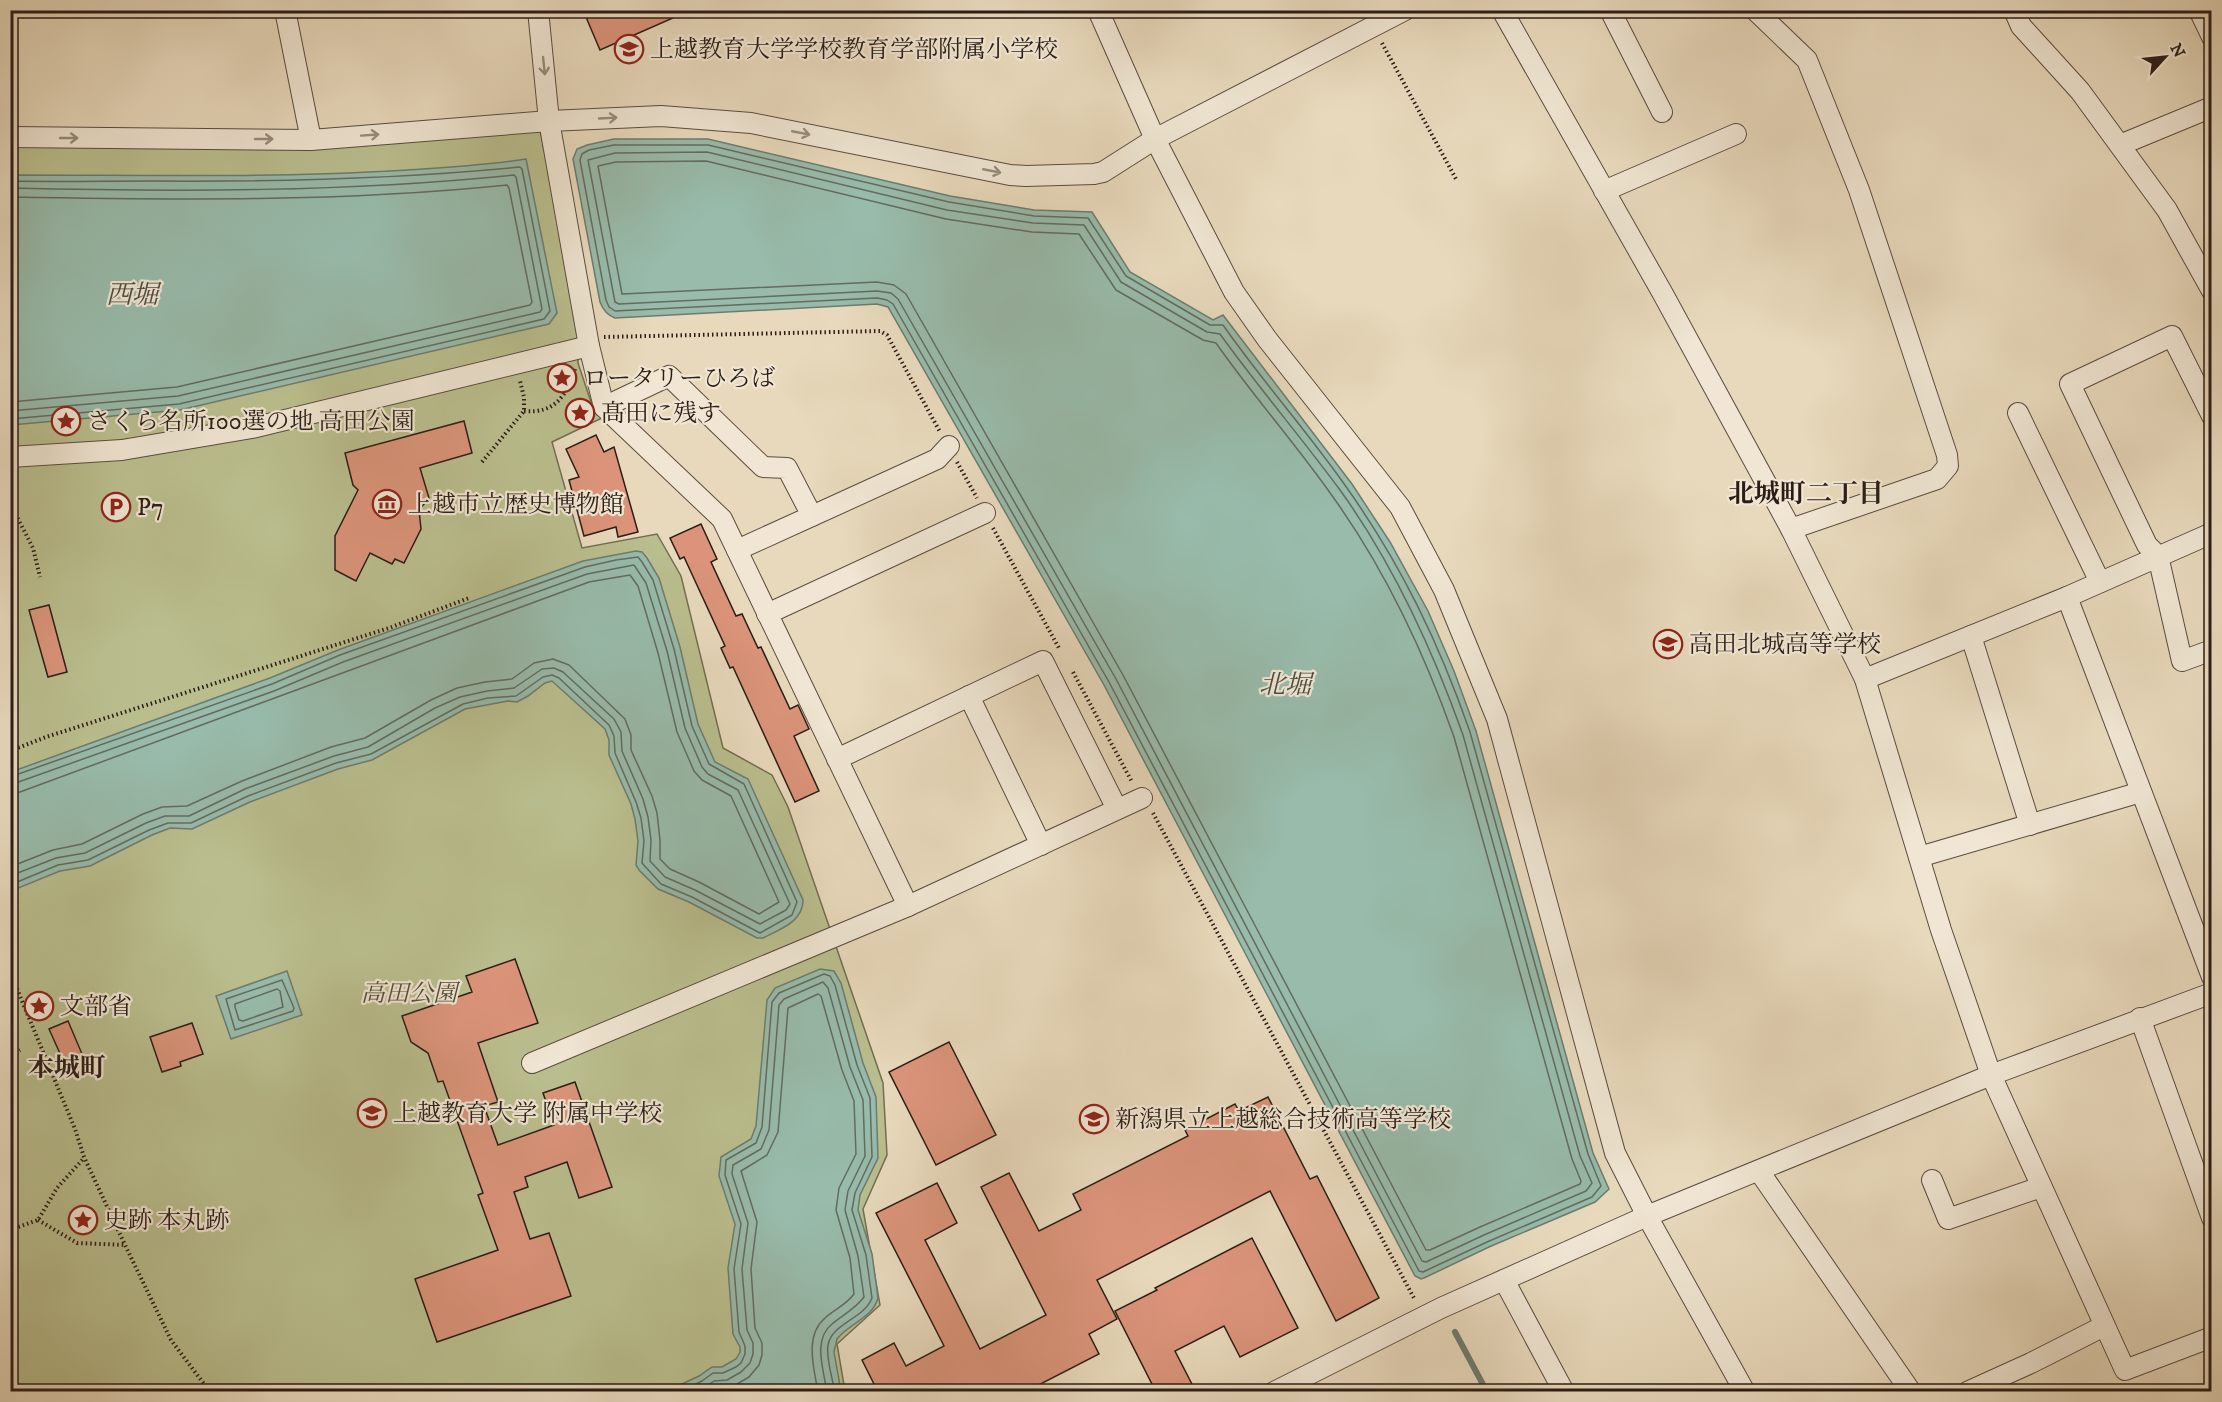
<svg xmlns="http://www.w3.org/2000/svg" width="2222" height="1402" font-family="'IM FELL DW Pica','Noto Serif JP',serif">
  <style>
    .green { fill: #babe8e; stroke: #726e52; stroke-width: 1.5 }
    .water { fill: #98bbab; stroke: #6c7c6f; stroke-width: 1.5 }
    .lines { fill: none; stroke-linecap: round; stroke-linejoin: round }
    .shore { stroke: #626c60; stroke-width: 1.5 }
    .stream { stroke: #6c7c6f; stroke-width: 6 }
    .building { fill: #db947a; stroke: #2b1d16; stroke-width: 1.5 }
    .minor-casing { stroke: #5a4c40; stroke-width: 22 }
    .path { stroke: #2b1d16; stroke-width: 4; stroke-dasharray: 1.5 3; stroke-linecap: butt }
    .minor { stroke: #f0e6d3; stroke-width: 20 }
    .oneway { stroke: #978c7e }
    .labels { text-anchor: middle; stroke-width: 4.5; stroke-linejoin: round; paint-order: stroke }
    .poi-label { font-size: 24px; fill: #2b1d16; stroke: #f0e6d3; text-anchor: start }
    .park-label { font-size: 24px; font-style: italic; fill: #564d3a; stroke: #f0e6d3 }
    .water-label { font-size: 26px; font-style: italic; fill: #4c4c43; stroke: #f0e6d3 }
    .neighbourhood-label { font-size: 26px; font-weight: bold; fill: #2b1d16; stroke: #f0e6d3 }
  </style>
  <rect width="100%" height="100%" fill="#e8d9bc"/>
  <filter id="stains"><feTurbulence type="fractalNoise" baseFrequency=".00333" numOctaves="4"/><feColorMatrix values="0 0 0 0 .2 0 0 0 0 .09 0 0 0 0 .02 0 0 0 .5 -.17"/></filter>
  <radialGradient id="worn" r=".72"><stop offset=".6" stop-color="#630" stop-opacity="0"/><stop offset="1" stop-color="#630" stop-opacity=".3"/></radialGradient>
  <!-- green -->
  <polygon class="green" points="540,129 579,324 578,363 593,408 602,418 552,442 582,548 657,534 681,576 723,748 772,775 788,807 883,1083 887,1155 863,1209 880,1305 837,1344 845,1391 11,1391 11,145"/>
  <!-- water -->
  <g class="water">
    <path d="M614,139h94l242,57 84,14 58,2 38,60 83,48 10,-5 129,169 38,58 38,69 26,60 22,60 117,422 16,36 -14,13 -106,45 -65,31 -3,1 -6,-3 -311,-591 -216,-378 -11,-3 -262,14c-8,-3 -12,-8 -15,-16l-27,-143 4,-10 10,-4z"/>
    <path d="M526,159l31,154 -8,11 -369,86 -169,15v-250c126,0 253,3 379,-4 46,-3 91,-5 136,-12z"/>
    <path d="M636,551l6,1 5,6 12,20 21,69 18,77 17,38 33,17 55,121c0,22 -23,29 -40,38h-6l-68,-36 -31,-13 -19,-19 -3,-5 2,-24 -3,-22 -4,-15 -22,-49v-15l-4,-11 -53,-48 -7,2 -17,13 -11,6 -9,-1 -43,8 -93,51 -34,9 -88,33 -58,27 -22,-1 -18,7 -62,31 -30,5 -49,20v-119l259,-94 68,-28 245,-89z"/>
    <path d="M820,969l14,2 7,12 22,80 13,34 2,61 -18,37 -2,15 14,44 6,44c-5,20 -30,26 -41,41l-3,13 7,39h-174l32,-15 13,-9h10l14,-8 4,-7v-5l-7,-13 -5,-66 7,-44 -16,-48 2,-19 30,-18 5,-13 11,-126 8,-12z"/>
    <polygon points="287,971 302,1015 231,1039 216,996"/>
  </g>
  <g class="lines">
    <!-- shore -->
    <g class="shore">
      <path d="M614,145h94l241,57 85,14 54,2 38,58 84,49h13c39,56 85,107 124,163 55,78 92,155 123,244l118,422 13,32 -9,11 -105,45 -64,30 -4,-1 -310,-589 -216,-378 -6,-4 -10,-2 -262,13 -6,-4 -3,-7 -26,-140 2,-6 7,-4z"/>
      <path d="M707,152l240,58 86,13 51,2 37,57 86,50 13,2c38,53 81,103 120,156 54,75 92,158 123,245l117,421 12,27 -6,8 -102,44 -58,27 -4,-1 -306,-582 -218,-380 -7,-6 -14,-2 -258,13 -4,-2 -27,-142 27,-7z"/>
      <path d="M706,161l240,58 86,13 47,2 37,56 87,50 13,3c37,53 80,101 117,154 53,74 91,155 121,240l118,422 9,22 -1,3 -100,43 -50,23h-4l-303,-575 -217,-381 -12,-9 -17,-3 -255,12 -24,-128 18,-4z"/>
      <path d="M10,181c47,1 95,0 142,0 123,1 246,-2 368,-14l2,2 28,142 -6,8 -365,85 -169,15"/>
      <path d="M10,188c168,4 337,4 504,-13l2,2 26,132 -2,3 -362,84 -168,15"/>
      <path d="M10,197c166,3 333,5 497,-12l2,3 23,114 -2,3 -353,82 -167,15"/>
      <polyline points="10,777 272,684 340,655 585,567 616,560 638,557 642,562 653,580 674,649 692,726 709,764 744,784 797,902 792,915 760,933 692,897 661,884 642,863 644,841 641,818 636,802 615,753 614,736 609,725 559,678 552,675 543,677 516,696 488,698 463,704 371,754 336,763 248,796 191,823 168,823 149,830 88,860 58,865 10,885"/>
      <polyline points="10,785 274,691 343,662 587,574 634,565 646,583 667,651 685,728 702,767 708,774 738,790 790,904 786,910 760,924 695,890 665,877 650,861 651,840 648,817 643,799 622,751 621,732 614,719 563,672 554,668 542,669 514,688 487,691 460,697 435,708 368,747 334,756 245,789 189,816 165,816 146,823 85,853 56,858 10,876"/>
      <path d="M10,794l10,-2c190,-69 379,-141 569,-210l41,-7 8,11 20,67 19,79 17,39 8,9 29,16 48,106 -20,12 -60,-32 -29,-13 -10,-10v-19l-3,-27 -5,-17 -21,-46v-15l-6,-16 -56,-54 -16,-6 -19,4 -22,16 -27,3 -28,6 -26,12 -66,38 -34,9 -89,34 -55,25 -25,1 -19,7 -61,30 -29,6 -43,17"/>
      <polygon points="282,980 294,1008 293,1011 235,1030 226,999"/>
      <polygon points="277,989 280,991 283,1007 243,1021 239,1020 235,1007 235,1004"/>
      <path d="M681,1392l21,-11 11,-8h10l13,-6 5,-4 4,-9v-8l-6,-14 -5,-63 7,-45 -16,-49 1,-15 30,-17 6,-16 10,-125 7,-9 45,-19 6,2 5,9 22,80 13,33 2,59 -17,36 -3,17 14,45 6,43c-8,21 -40,25 -44,47 -2,14 4,32 7,47"/>
      <path d="M698,1392l16,-11 13,-1 14,-8 9,-9 3,-9v-11l-6,-13 -5,-61 6,-46 -16,-49 1,-9 28,-16 8,-19 10,-125 5,-6 39,-17 5,6 22,79 13,33 2,56 -17,35 -3,19 13,46 6,41c-9,12 -21,18 -32,27 -20,16 -8,47 -5,68"/>
      <path d="M716,1392l16,-5 17,-10 10,-12 3,-10v-12l-7,-15 -4,-59 6,-47 -16,-51 26,-16 11,-23 10,-124 30,-14 3,2 21,74 12,31 2,53 -17,34 -3,22 14,48 4,36c-8,11 -19,15 -29,24 -21,18 -11,50 -7,74"/>
    </g>
    <!-- stream -->
    <polyline class="stream" points="1455,1332 1487,1392"/>
  </g>
  <!-- building -->
  <g class="building">
    <polygon points="583,10 691,10 600,50"/>
    <polygon points="464,421 472,453 420,468 429,498 419,510 421,529 404,563 395,559 392,564 370,553 356,581 335,570 335,536 358,490 353,485 345,453"/>
    <polygon points="596,435 604,452 614,447 638,532 618,537 616,527 584,536 569,480 579,477 566,449"/>
    <polygon points="701,524 717,559 711,562 736,616 742,614 758,648 761,647 790,709 798,705 809,729 794,736 819,791 795,802 733,667 730,668 721,648 725,646 684,557 680,559 670,538"/>
    <polygon points="49,605 67,672 48,677 29,610"/>
    <polygon points="515,959 538,1023 478,1043 498,1102 484,1106 498,1145 554,1125 543,1093 575,1082 612,1187 579,1198 567,1162 525,1177 528,1187 514,1192 530,1239 549,1233 571,1296 437,1342 415,1279 498,1250 478,1195 483,1193 443,1081 438,1082 428,1053 411,1042 402,1016 472,992 466,976"/>
    <polygon points="68,1021 88,1068 70,1076 49,1029"/>
    <polygon points="192,1023 203,1054 180,1062 181,1066 162,1072 150,1037"/>
    <polygon points="949,1042 996,1135 936,1165 889,1072"/>
    <polygon points="1268,1097 1310,1179 1317,1176 1379,1298 1336,1321 1270,1191 1097,1280 1117,1319 1089,1334 1099,1354 1025,1392 878,1392 862,1360 894,1343 906,1366 944,1346 876,1213 937,1183 957,1223 925,1240 980,1349 1046,1315 981,1187 1009,1173 1039,1231 1081,1210 1073,1194 1188,1136 1185,1130 1235,1104 1239,1111"/>
    <polygon points="1252,1238 1298,1328 1240,1357 1224,1326 1175,1351 1196,1392 1156,1392 1115,1311 1157,1290 1155,1288"/>
  </g>
  <g class="lines">
    <!-- minor casing -->
    <g class="minor-casing">
      <g id="minor">
        <polyline points="285,10 311,140"/>
        <polyline points="538,10 549,121 589,346 604,407 722,519 908,906"/>
        <polyline points="1098,10 1155,139 1234,292 1267,339 1400,507 1444,590 1497,719 1615,1153 1647,1216 1745,1392"/>
        <polyline points="1502,10 1663,294 1791,529 1865,679 1941,930 1991,1075 2125,1370 2212,1337"/>
        <polyline points="1610,10 1662,112"/>
        <polyline points="1755,10 1807,60 1859,190 1947,455 1948,466 1937,479 1791,529"/>
        <polyline points="2014,10 2021,26 2080,91 2167,210 2212,291"/>
        <polyline points="2199,10 2212,37"/>
        <polyline points="10,137 311,140 549,121 661,116 751,123 1010,175 1026,176 1094,174 1103,172 1155,139 1405,10"/>
        <polyline points="2120,145 2212,107"/>
        <polyline points="1604,191 1736,134"/>
        <polyline points="604,407 669,376 763,467 787,468 812,516 737,550"/>
        <polyline points="2018,413 2100,582"/>
        <polyline points="2212,416 2172,336 2070,384 2147,545 2158,556 2182,661 2212,650"/>
        <polyline points="10,457 122,450 252,428 589,346"/>
        <polyline points="812,516 937,459 949,446"/>
        <polyline points="2067,597 2212,977"/>
        <polyline points="767,614 985,513"/>
        <polyline points="1971,636 2030,825"/>
        <polyline points="1865,679 2067,597 2212,533"/>
        <polyline points="969,696 1041,845"/>
        <polyline points="837,759 1043,661 1117,809"/>
        <polyline points="1919,857 2141,792"/>
        <polyline points="2140,1018 2212,1218"/>
        <polyline points="532,1063 908,906 1142,798"/>
        <polyline points="1759,1171 1911,1392"/>
        <polyline points="1932,1180 1948,1219 2041,1187"/>
        <polyline points="1504,1280 1564,1392"/>
        <polyline points="1274,1392 1441,1308 1647,1216 1991,1075 2212,993"/>
        <polyline points="1967,1392 2031,1363 2104,1326"/>
      </g>
    </g>
    <!-- path -->
    <g class="path">
      <polyline points="1382,43 1456,179"/>
      <polyline points="604,337 880,331 887,335 940,432"/>
      <path d="M524,411c30,3 43,-15 51,-42"/>
      <polyline points="482,462 524,411 524,397 520,381"/>
      <polyline points="957,462 977,498"/>
      <polyline points="10,497 14,511 33,548 40,577"/>
      <polyline points="993,528 1060,650"/>
      <polyline points="1073,672 1132,782"/>
      <polyline points="10,751 46,737 389,628 469,598"/>
      <polyline points="1153,813 1415,1300"/>
      <polyline points="10,972 75,1129 84,1157 125,1245 171,1340 210,1392"/>
      <polyline points="10,1049 12,1054 20,1050"/>
      <polyline points="38,1220 77,1243 125,1245"/>
      <polyline points="10,1230 38,1220 57,1188 84,1158"/>
    </g>
    <!-- minor -->
    <use href="#minor" class="minor"/>
  </g>
  <!-- one-way arrows -->
  <defs><path id="oneway-shaft" d="M-6 0H5M1.5-3L5.5 0L1.5 3" fill="none" stroke-width="1.6" stroke-linecap="round" stroke-linejoin="round" transform="scale(1.5)"/></defs>
  <g class="oneway">
    <use href="#oneway-shaft" transform="translate(544 66) rotate(84)"/>
    <use href="#oneway-shaft" transform="translate(608 118) rotate(-3)"/>
    <use href="#oneway-shaft" transform="translate(801 133) rotate(11)"/>
    <use href="#oneway-shaft" transform="translate(370 135) rotate(-4)"/>
    <use href="#oneway-shaft" transform="translate(69 138)"/>
    <use href="#oneway-shaft" transform="translate(264 139)"/>
    <use href="#oneway-shaft" transform="translate(992 171) rotate(11)"/>
  </g>
  <!-- icons -->
  <defs>
    <g id="school-ring" transform="scale(1.5)"><circle r="9.5" fill="#f0e6d3" stroke="#8f2418" stroke-width="1.5"/><path d="M0-5L7-2L0 1L-7-2ZM-4 1L0 2.5L4 1V4Q0 6-4 4Z" fill="#8f2418"/></g>
    <g id="sight-ring" transform="scale(1.5)"><circle r="9.5" fill="#f0e6d3" stroke="#8f2418" stroke-width="1.5"/><path d="M0-6L1.8-2.2L6-1.7L2.9 1.2L3.7 5.4L0 3.3L-3.7 5.4L-2.9 1.2L-6-1.7L-1.8-2.2Z" fill="#8f2418"/></g>
    <g id="museum-ring" transform="scale(1.5)"><circle r="9.5" fill="#f0e6d3" stroke="#8f2418" stroke-width="1.5"/><path d="M0-6L6-3V-2H-6V-3ZM-5-1h2V3h-2ZM-1-1h2V3h-2ZM3-1h2V3H3ZM-6 4H6V6H-6Z" fill="#8f2418"/></g>
    <g id="parking-ring" transform="scale(1.5)"><circle r="9.5" fill="#f0e6d3" stroke="#8f2418" stroke-width="1.5"/><path d="M-3.5-5.5H1a3.5 3.5 0 0 1 0 7H-1V5.5H-3.5ZM-1-3.4V-.6H.8a1.4 1.4 0 0 0 0-2.8Z" fill="#8f2418"/></g>
  </defs>
  <g fill-rule="evenodd">
    <use href="#school-ring" x="629" y="49"/>
    <use href="#sight-ring" x="562" y="378"/>
    <use href="#sight-ring" x="580" y="413"/>
    <use href="#sight-ring" x="66" y="421"/>
    <use href="#museum-ring" x="387" y="504"/>
    <use href="#parking-ring" x="116" y="507"/>
    <use href="#school-ring" x="1668" y="644"/>
    <use href="#sight-ring" x="39" y="1006"/>
    <use href="#school-ring" x="372" y="1113"/>
    <use href="#school-ring" x="1094" y="1119"/>
    <use href="#sight-ring" x="83" y="1220"/>
  </g>
  <g class="labels">
    <!-- poi labels -->
    <g class="poi-label">
      <text x="650" y="57">上越教育大学学校教育学部附属小学校</text>
      <text x="583" y="386">ロータリーひろば</text>
      <text x="601" y="421">髙田に残す</text>
      <text x="87" y="429">さくら名所100選の地 高田公園</text>
      <text x="408" y="512">上越市立歴史博物館</text>
      <text x="137" y="515">P7</text>
      <text x="1689" y="652">高田北城高等学校</text>
      <text x="60" y="1014">文部省</text>
      <text x="393" y="1121">上越教育大学 附属中学校</text>
      <text x="1115" y="1127">新潟県立上越総合技術高等学校</text>
      <text x="104" y="1228">史跡 本丸跡</text>
    </g>
    <!-- park labels -->
    <g class="park-label">
      <text x="409" y="1001">高田公園</text>
    </g>
    <!-- water labels -->
    <g class="water-label">
      <text x="132" y="303">西堀</text>
      <text x="1285" y="693">北堀</text>
    </g>
    <!-- neighbourhood labels -->
    <g class="neighbourhood-label">
      <text x="1806" y="502">北城町二丁目</text>
      <text x="67" y="1076">本城町</text>
    </g>
  </g>
  <!-- margin -->
  <rect width="2222" height="1402" fill="none" stroke="#e8d9bc" stroke-width="36"/>
  <rect x="12" y="12" width="2198" height="1378" fill="none" stroke="#2b1d16" stroke-width="3"/>
  <rect x="18" y="18" width="2186" height="1366" fill="none" stroke="#2b1d16" stroke-width="1.5"/>
  <!-- north arrow -->
  <g transform="translate(2165 57) rotate(63)" stroke="#f0e6d3" stroke-width="4.5" paint-order="stroke">
  <path d="M0-4.5L10 22L0 15L-10 22Z" fill="#2b1d16"/>
  <text y="-9" font-size="16" font-weight="bold" text-anchor="middle" fill="#2b1d16">N</text>
  </g>
  <rect width="100%" height="100%" filter="url(#stains)"/>
  <rect width="100%" height="100%" fill="url(#worn)"/>
</svg>
